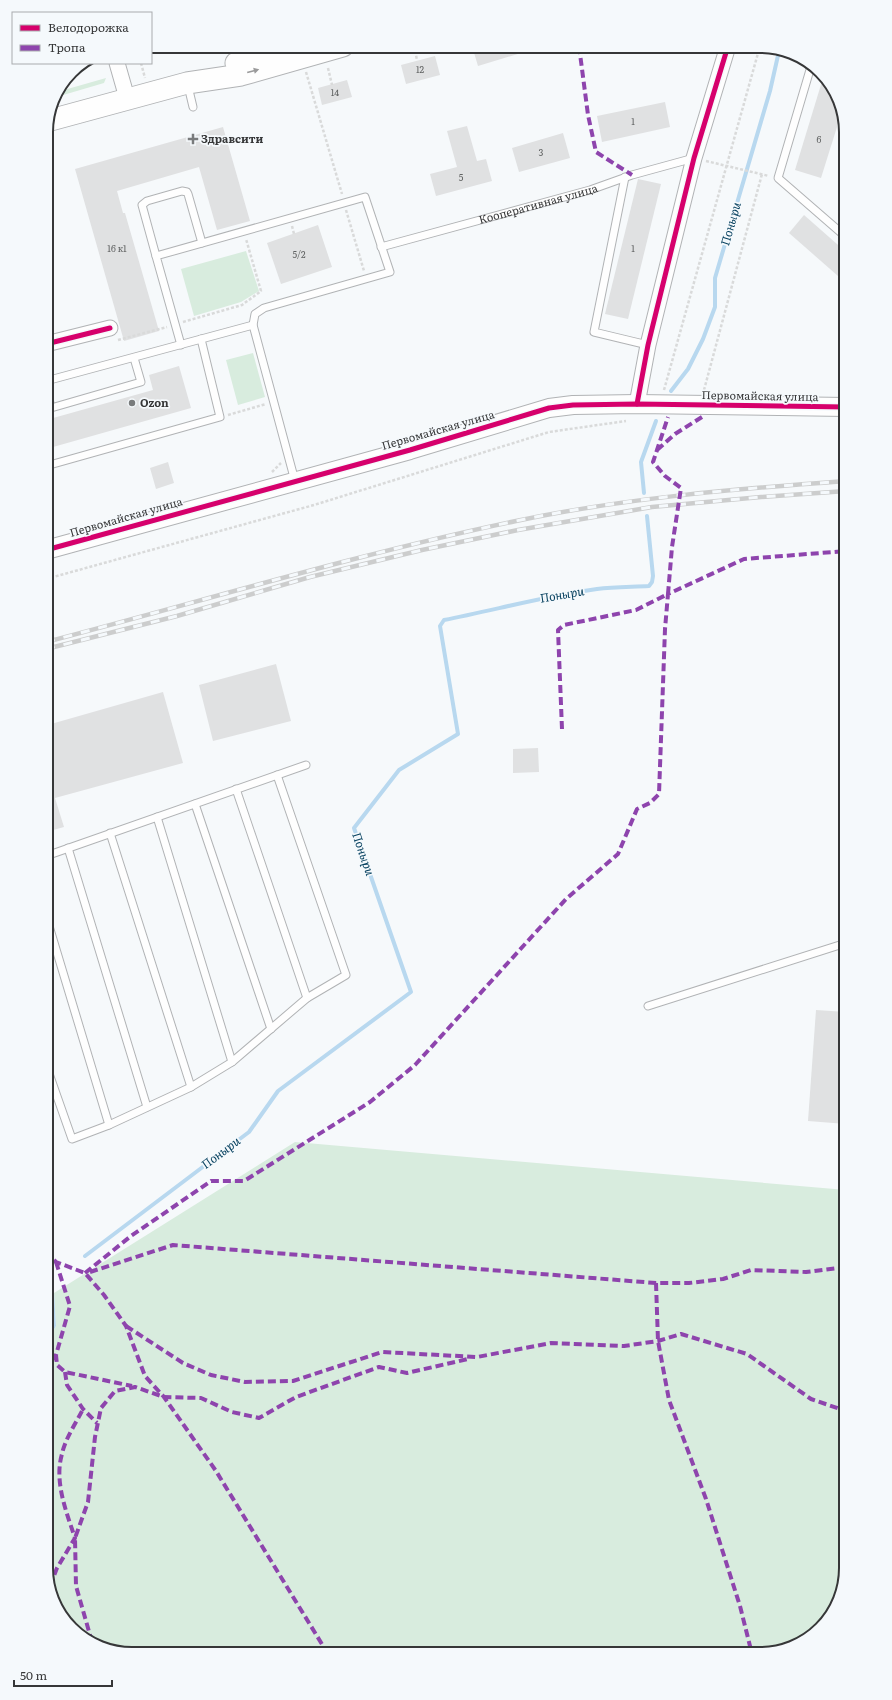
<svg xmlns="http://www.w3.org/2000/svg" width="892" height="1700" font-family="Literata,serif">
  <style>
    .green { fill: #d8ecde }
    .water { fill: #b8d8ef }
    .lines { fill: none; stroke-linecap: round; stroke-linejoin: round }
    .stream { stroke: #b8d8ef; stroke-width: 4 }
    .building { fill: #e0e1e2 }
    .service-casing { stroke: #b1b3b5; stroke-width: 9 }
    .minor-casing { stroke: #b1b3b5; stroke-width: 17 }
    .tertiary-casing { stroke: #b1b3b5; stroke-width: 20 }
    .secondary-casing { stroke: #b1b3b5; stroke-width: 23 }
    .path { stroke: #d9dada; stroke-width: 2.5; stroke-dasharray: 3 2; stroke-linecap: butt }
    .service { stroke: #fefefe; stroke-width: 7 }
    .minor { stroke: #fefefe; stroke-width: 15 }
    .tertiary { stroke: #fefefe; stroke-width: 18 }
    .secondary { stroke: #fefefe; stroke-width: 21 }
    .rail-casing { stroke: #cccdcd; stroke-width: 4.5 }
    .rail { stroke: #f5f9fc; stroke-width: 3; stroke-dasharray: 9; stroke-linecap: butt }
    .quiet { stroke: #8e44ad; stroke-width: 4; stroke-dasharray: 8 4; stroke-linecap: butt }
    .cycleway-casing { stroke: #f5f9fc; stroke-width: 8 }
    .cycleway { stroke: #d6006c; stroke-width: 5 }
    .oneway { fill: #9a9a9b }
    .poi-dot { fill: #797b7c; stroke: #f5f9fc; stroke-width: 1.5 }
    .labels { text-anchor: middle; stroke-width: 3.5; stroke-linejoin: round; paint-order: stroke }
    .number-label { font-size: 9px; fill: #606262 }
    .poi-label { font-size: 11px; font-weight: bold; fill: #363738; stroke: #f5f9fc; text-anchor: start }
    .street-label { font-size: 11px; fill: #363738; stroke: #f5f9fc }
    .water-label { font-size: 12px; font-style: italic; fill: #07415f; stroke: #f5f9fc }
    .rim { fill: none; stroke: #363738; stroke-width: 2 }
  </style>
  <rect width="100%" height="100%" fill="#f6f9fb"/>
  <!-- green -->
  <g class="green">
    <polygon points="106,78 104,83 53,98 57,92"/>
    <polygon points="246,251 259,291 241,302 194,316 181,269"/>
    <polygon points="253,353 265,397 238,405 226,360"/>
    <polygon points="295,1142 846,1190 846,1569 831,1616 793,1648 760,1654 126,1654 84,1639 52,1601 46,1568 46,1344 56,1326 54,1293"/>
  </g>
  <!-- water -->
  <polygon class="water" points="46,1278 54,1293 56,1326 46,1344"/>
  <g class="lines">
    <!-- stream -->
    <g class="stream">
      <polyline points="671,391 688,369 703,339 715,307 715,278 770,91 779,51"/>
      <polyline points="644,493 641,462 656,421"/>
      <path d="M85,1256l164,-124 29,-41 133,-99 -57,-164 45,-58 59,-36 -18,-108 4,-6c51,-10 101,-24 153,-31 17,-2 35,-2 52,-3l3,-4 1,-6 -6,-60"/>
    </g>
  </g>
  <!-- building -->
  <g class="building">
    <polygon points="472,46 534,46 534,49 478,66"/>
    <polygon points="435,56 440,75 406,84 401,65"/>
    <polygon points="823,78 840,99 842,111 821,178 795,170"/>
    <polygon points="347,80 352,97 322,105 318,88"/>
    <polygon points="665,102 670,127 602,142 597,116"/>
    <polygon points="467,126 477,161 486,159 492,181 436,196 430,174 457,167 447,131"/>
    <polygon points="223,127 250,221 217,230 199,167 117,191 123,213 125,213 159,331 124,341 75,169"/>
    <polygon points="563,133 570,158 519,172 512,148"/>
    <polygon points="638,179 661,184 628,319 605,314"/>
    <polygon points="804,215 846,252 846,283 789,233"/>
    <polygon points="318,225 332,267 281,284 267,243"/>
    <polygon points="179,366 191,408 46,449 46,420 153,390 149,375"/>
    <polygon points="168,462 174,483 156,489 150,468"/>
    <polygon points="276,664 291,721 213,741 199,685"/>
    <polygon points="163,692 183,763 55,798 64,827 46,832 46,729 52,728 51,724"/>
    <polygon points="538,748 539,772 513,773 513,749"/>
    <polygon points="816,1010 846,1012 846,1124 808,1121"/>
  </g>
  <g class="lines">
    <!-- service casing -->
    <g class="service-casing">
      <g id="service">
        <polyline points="812,63 778,178 846,237"/>
        <polyline points="188,86 193,107"/>
        <polyline points="625,177 594,332 648,345"/>
        <path id="s1" d="M381,247l209,-57 42,-15 62,-17"/>
        <polyline points="156,256 142,205 147,201 182,191 187,192 188,194 202,243"/>
        <polyline points="181,345 156,256 365,197 390,272 264,308 255,314 253,325 295,481"/>
        <polyline points="46,381 253,325"/>
        <polyline points="46,385 51,408 141,382 134,358"/>
        <polyline points="46,466 220,417 201,339"/>
        <polyline points="236,789 307,998"/>
        <polyline points="195,804 271,1029"/>
        <polyline points="157,817 232,1062"/>
        <polyline points="110,833 191,1087"/>
        <polyline points="68,848 147,1107"/>
        <polyline points="46,856 306,765"/>
        <polyline points="46,916 109,1125"/>
        <polyline points="648,1006 846,943"/>
        <polyline points="46,1065 72,1139 109,1125 191,1087 232,1062 307,998 346,975 277,775"/>
      </g>
    </g>
    <!-- minor casing -->
    <g class="minor-casing">
      <g id="minor">
        <polyline points="117,63 127,98"/>
        <polyline points="46,344 110,328"/>
        <polyline points="637,404 648,345 694,158 728,46"/>
      </g>
    </g>
    <!-- tertiary casing -->
    <g class="tertiary-casing">
      <polyline id="tertiary" points="46,550 410,450 549,408 573,405 637,404 846,407"/>
    </g>
    <!-- secondary casing -->
    <g class="secondary-casing">
      <g id="secondary">
        <polyline points="236,63 288,46"/>
        <polyline points="47,121 187,83 241,75 343,46"/>
      </g>
    </g>
    <!-- path -->
    <g class="path">
      <polyline points="414,46 417,60"/>
      <polyline points="141,63 145,78"/>
      <polyline points="328,68 332,85"/>
      <polyline points="306,72 342,194"/>
      <polyline points="706,161 769,176"/>
      <polyline points="346,210 364,271"/>
      <polyline points="292,226 294,234"/>
      <polyline points="183,322 242,305 261,291 246,239"/>
      <polyline points="118,340 167,327"/>
      <polyline points="664,390 760,46"/>
      <polyline points="704,390 762,174"/>
      <polyline points="228,415 266,404"/>
      <polyline points="272,472 281,463"/>
      <polyline points="46,579 314,505 549,432 626,421"/>
    </g>
    <!-- service -->
    <use href="#service" class="service"/>
    <!-- minor -->
    <use href="#minor" class="minor"/>
    <!-- tertiary -->
    <use href="#tertiary" class="tertiary"/>
    <!-- secondary -->
    <use href="#secondary" class="secondary"/>
    <!-- rail casing -->
    <g class="rail-casing">
      <g id="rail">
        <path d="M46,642c157,-41 311,-88 470,-121 109,-23 219,-32 330,-40"/>
        <polyline points="46,649 177,616 310,577 422,550 518,530 652,507 761,497 846,491"/>
      </g>
    </g>
    <!-- rail -->
    <use href="#rail" class="rail"/>
    <!-- quiet -->
    <g class="quiet">
      <polyline points="579,46 588,115 596,152 632,175"/>
      <polyline points="657,450 675,434 702,417"/>
      <polyline points="562,729 558,630 564,625 636,610 668,594 672,547 681,488 665,476 653,462 668,417"/>
      <polyline points="46,1251 56,1262 85,1273 104,1295 126,1326 145,1376 164,1397 216,1471 328,1654"/>
      <polyline points="56,1262 70,1306 56,1355 57,1365 65,1372 132,1386"/>
      <polyline points="90,1272 173,1245 656,1283 689,1283 723,1279 751,1270 806,1272 846,1267"/>
      <polyline points="85,1273 131,1236 211,1181 244,1181 370,1102 415,1065 566,899 618,854 637,809 650,803 659,794 665,629 668,594 744,559 846,551"/>
      <polyline points="656,1283 658,1341 669,1400 706,1499 740,1606 752,1654"/>
      <polyline points="126,1326 183,1363 211,1375 245,1382 293,1381 382,1352 477,1357 551,1343 624,1346 658,1341 681,1334 747,1354 811,1399 846,1411"/>
      <polyline points="46,1369 56,1355"/>
      <polyline points="65,1372 67,1385 83,1409 97,1423"/>
      <path d="M50,1586l7,-18 18,-30c-9,-27 -21,-57 -13,-84 3,-15 14,-31 21,-45"/>
      <polyline points="92,1642 76,1586 75,1538 88,1502 95,1437 101,1408 115,1391 135,1387 164,1397 201,1398 232,1412 259,1418 296,1397 379,1367 407,1373 468,1359"/>
    </g>
    <!-- cycleway casing -->
    <g class="cycleway-casing">
      <g id="cycleway">
        <polyline points="46,344 110,328"/>
        <polyline points="637,404 648,345 694,158 728,46"/>
        <polyline points="46,550 410,450 549,408 573,405 637,404 846,407"/>
      </g>
    </g>
    <!-- cycleway -->
    <use href="#cycleway" class="cycleway"/>
  </g>
  <!-- one-way arrows -->
  <defs><path id="oneway-solid" d="M-6-.8H1V-3.2L6.5 0L1 3.2V.8H-6Z"/></defs>
  <use class="oneway" href="#oneway-solid" transform="translate(253 71) rotate(-15)"/>
  <!-- markers -->
  <g class="poi-dot">
    <path d="M191 133h4v4h4v4h-4v4h-4v-4h-4v-4h4z"/>
    <circle cx="132" cy="403" r="4"/>
  </g>
  <g class="labels">
    <!-- number labels -->
    <g class="number-label">
      <text x="420" y="73">12</text>
      <text x="335" y="96">14</text>
      <text x="633" y="125">1</text>
      <text x="819" y="143">6</text>
      <text x="541" y="156">3</text>
      <text x="461" y="181">5</text>
      <text x="117" y="252">16 к1</text>
      <text x="633" y="252">1</text>
      <text x="299" y="258">5/2</text>
    </g>
    <!-- poi labels -->
    <g class="poi-label">
      <text x="201" y="143">Здравсити</text>
      <text x="140" y="407">Ozon</text>
    </g>
    <!-- street labels -->
    <g class="street-label">
      <text dy="4" stroke="none"><textPath href="#s1" startOffset="163">Кооперативная улица</textPath></text>
      <text transform="translate(760 396) rotate(1)" y="4">Первомайская улица</text>
      <text transform="translate(438 430) rotate(-16)" y="4">Первомайская улица</text>
      <text transform="translate(126 517) rotate(-16)" y="4">Первомайская улица</text>
    </g>
    <!-- water labels -->
    <g class="water-label">
      <text transform="translate(731 224) rotate(-74)" y="4">Поныри</text>
      <text transform="translate(562 595) rotate(-10)" y="4">Поныри</text>
      <text transform="translate(363 854) rotate(71)" y="4">Поныри</text>
      <text transform="translate(221 1153) rotate(-37)" y="4">Поныри</text>
    </g>
  </g>
  <!-- crop -->
  <path d="M0 0H892V1700H0ZM132 53H760A79 79 0 0 1 839 132V1568A79 79 0 0 1 760 1647H132A79 79 0 0 1 53 1568V132A79 79 0 0 1 132 53Z" fill="#f5f9fc" fill-rule="evenodd"/>
  <path class="rim" d="M132 53H760A79 79 0 0 1 839 132V1568A79 79 0 0 1 760 1647H132A79 79 0 0 1 53 1568V132A79 79 0 0 1 132 53Z"/>
  <!-- legend -->
  <rect x="12" y="12" width="140" height="52" fill="#f5f9fc" stroke="#a9abae"/>
  <rect x="20" y="25" width="20" height="6" fill="#d6006c" stroke="#a9abae"/>
  <text x="48" y="32" font-size="12" fill="#363738">Велодорожка</text>
  <rect x="20" y="45" width="20" height="6" fill="#8e44ad" stroke="#a9abae"/>
  <text x="48" y="52" font-size="12" fill="#363738">Тропа</text>
  <!-- scale -->
  <path d="M14 1680v6h98v-6" fill="none" stroke="#363738" stroke-width="2"/>
  <text x="20" y="1680" font-size="12" fill="#363738" stroke="#f5f9fc" stroke-width="3" paint-order="stroke">50 m</text>
</svg>
